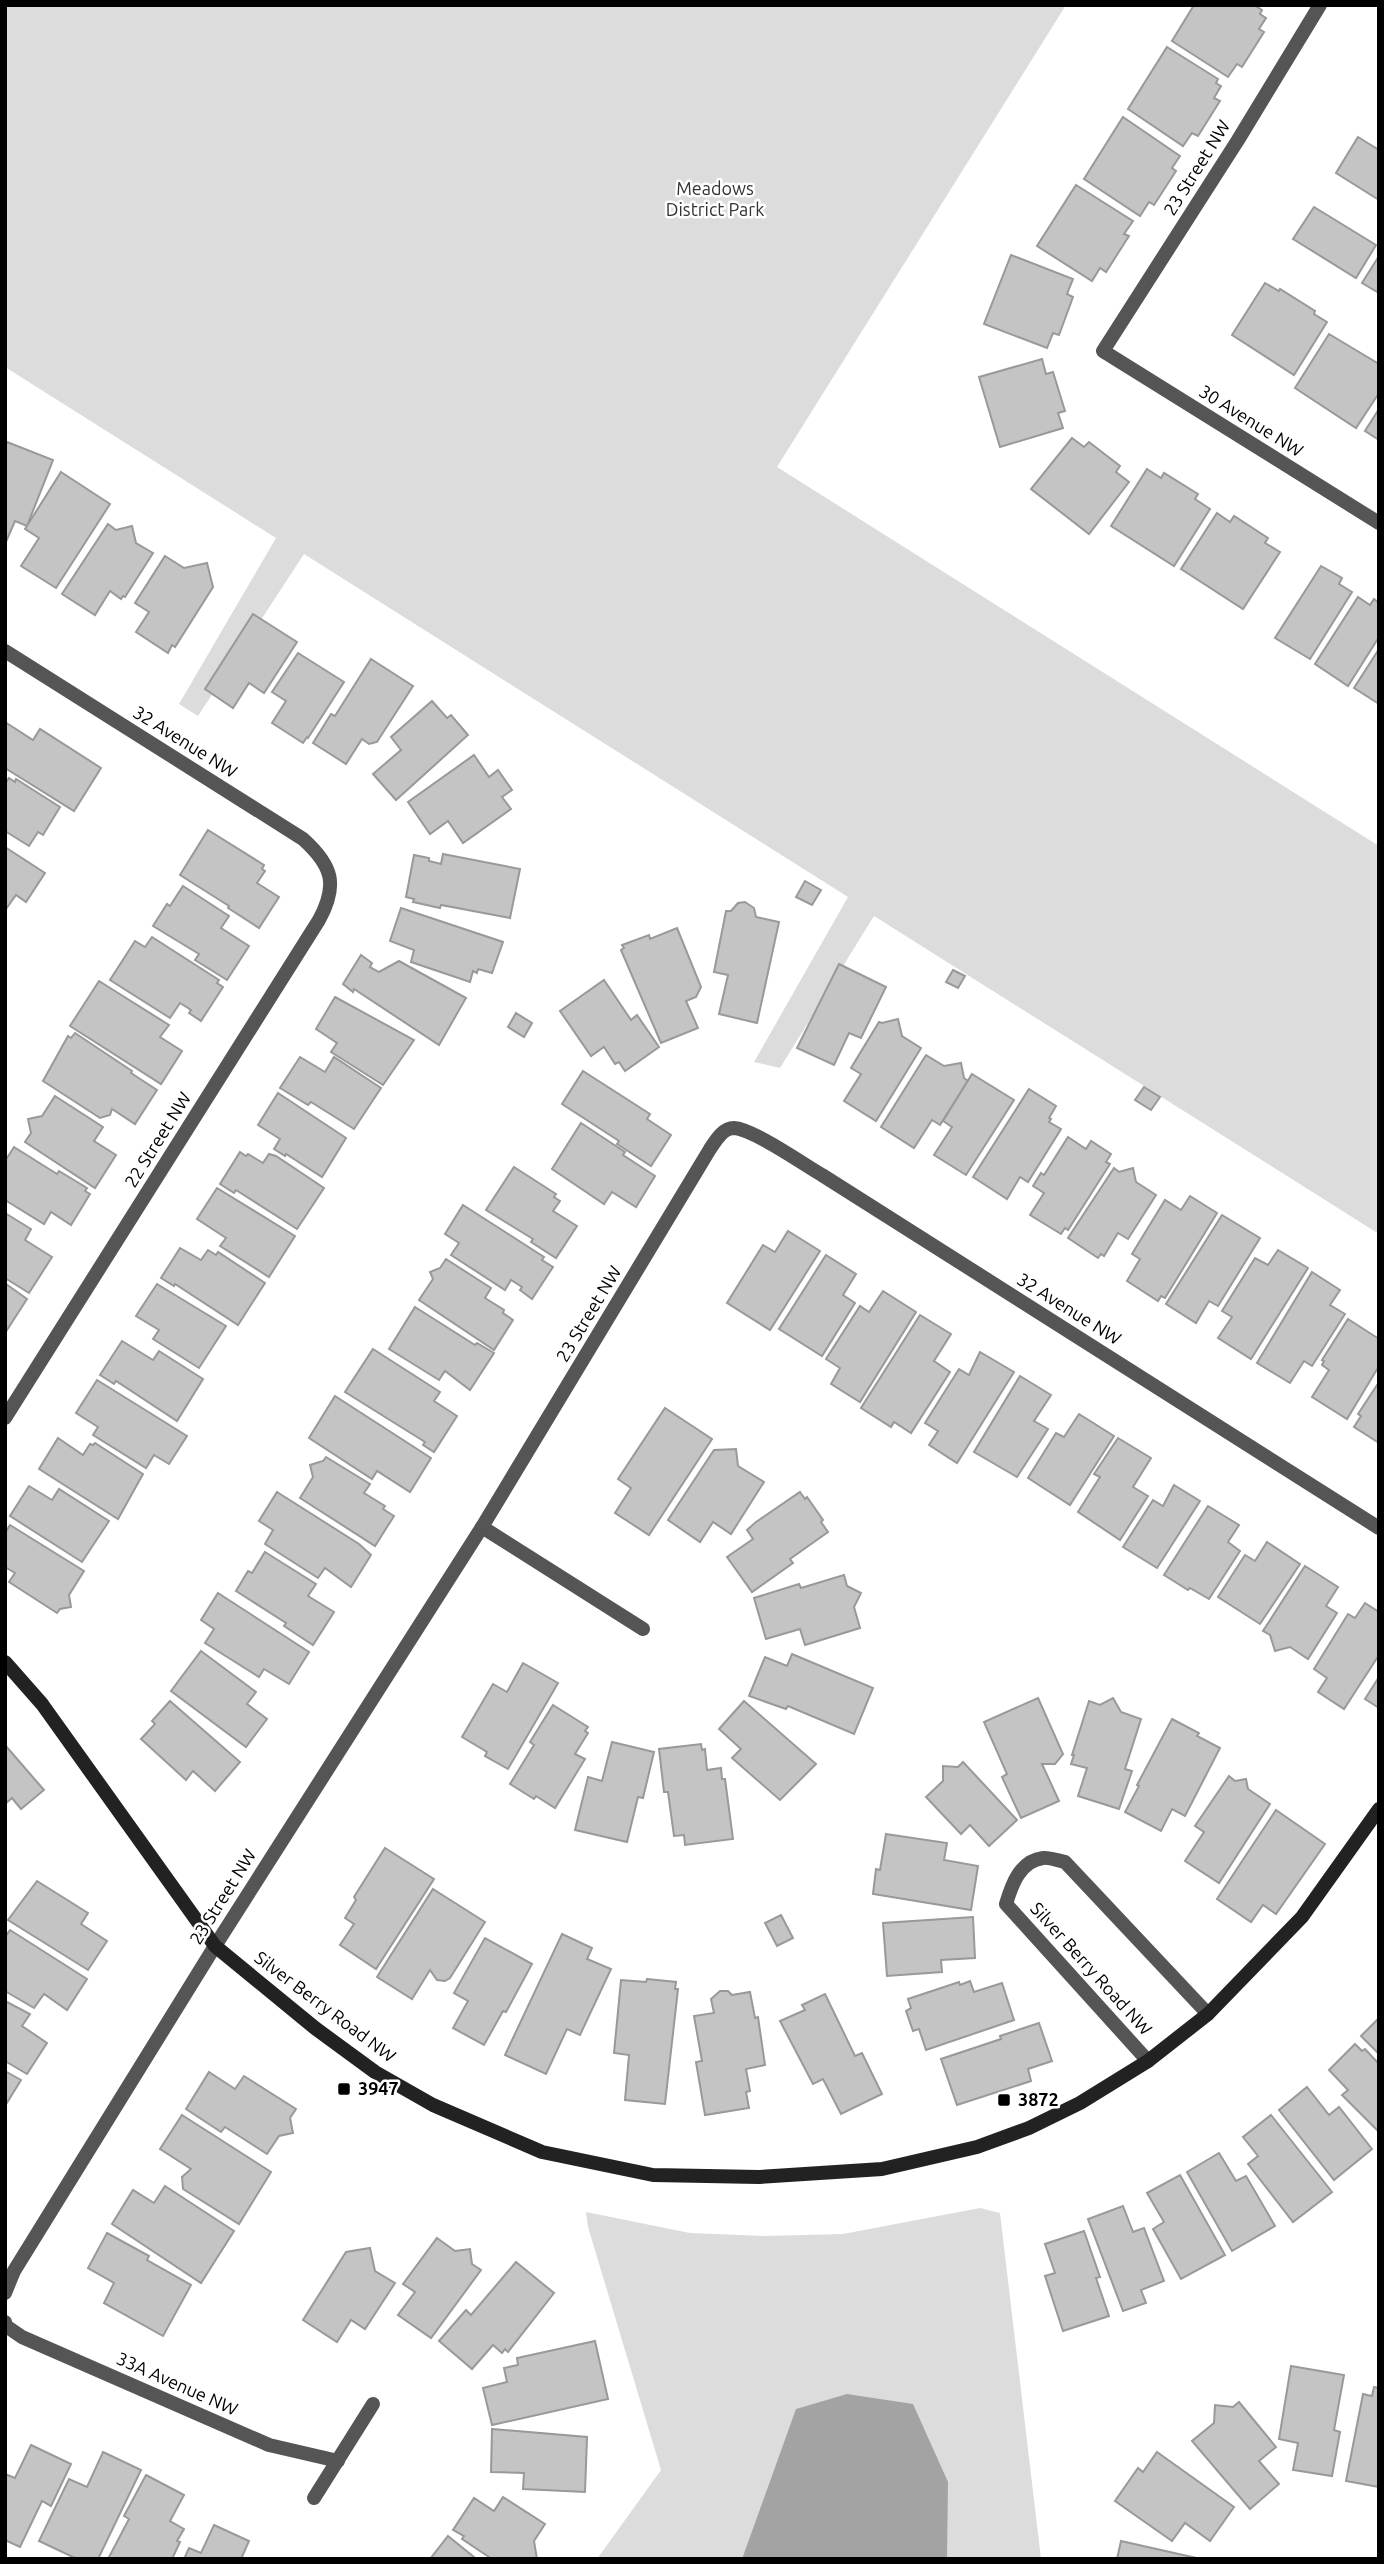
<svg xmlns="http://www.w3.org/2000/svg" width="1384" height="2564" font-family="Ubuntu,sans-serif">
  <style>
    .green { fill: #dcdcdc }
    .water { fill: #a3a3a3 }
    .building { fill: #c4c4c4; stroke: #999; stroke-width: 2 }
    .lines { fill: none; stroke-linecap: round; stroke-linejoin: round }
    .street { stroke: #555; stroke-width: 14 }
    .secondary { stroke: #222; stroke-width: 14 }
    .poi-dot { fill: #000; stroke: #fff; stroke-width: 2.5 }
    .labels { text-anchor: middle; stroke-width: 5; stroke-linejoin: round; paint-order: stroke }
    .street-label { font-size: 18px; fill: #000; stroke: #fff }
    .park-label { font-size: 18px; fill: #333; stroke: #fff }
    .poi-label { font-size: 18px; font-weight: bold; fill: #000; stroke: #fff; text-anchor: start }
  </style>
  <rect width="100%" height="100%" fill="#fff"/>
  <!-- green -->
  <g class="green">
    <polygon points="5,5 1066,5 777,467 1379,846 1379,1234 874,916 780,1068 754,1062 848,897 304,554 198,716 179,704 276,538 5,367"/>
    <polygon points="980,2208 1000,2213 1041,2559 597,2559 661,2470 588,2227 586,2212 690,2233 764,2236 843,2234"/>
  </g>
  <!-- water -->
  <polygon class="water" points="847,2394 913,2404 948,2482 947,2559 742,2559 796,2409"/>
  <!-- building -->
  <g class="building">
    <polygon points="1194,5 1254,5 1262,10 1260,14 1266,18 1259,29 1264,32 1242,67 1237,64 1228,77 1172,41"/>
    <polygon points="1167,47 1218,79 1216,83 1221,86 1214,98 1220,101 1198,136 1192,133 1183,146 1128,109"/>
    <polygon points="1123,117 1180,156 1172,168 1176,171 1154,205 1149,202 1140,216 1084,179"/>
    <polygon points="1358,137 1379,150 1379,200 1336,173"/>
    <polygon points="1076,185 1133,221 1124,234 1129,236 1106,272 1100,268 1092,281 1037,246"/>
    <polygon points="1314,207 1376,245 1356,278 1293,239"/>
    <polygon points="1011,255 1073,279 1067,294 1073,297 1059,335 1053,333 1047,348 984,324"/>
    <polygon points="1379,256 1379,293 1362,283"/>
    <polygon points="1265,283 1279,291 1280,289 1315,311 1314,314 1327,322 1294,375 1232,335"/>
    <polygon points="1329,334 1379,364 1379,393 1356,428 1295,388"/>
    <polygon points="1042,359 1046,374 1053,372 1065,411 1058,413 1063,428 1000,447 979,377"/>
    <polygon points="1379,409 1379,440 1365,431"/>
    <polygon points="1072,438 1084,447 1089,442 1120,466 1116,472 1129,482 1089,534 1031,489"/>
    <polygon points="7,442 53,460 27,526 15,521 5,544 5,447"/>
    <polygon points="1147,469 1161,478 1164,473 1198,494 1195,499 1210,509 1174,566 1111,526"/>
    <polygon points="61,472 110,504 56,588 21,566 39,538 25,529"/>
    <polygon points="1217,513 1230,522 1234,516 1268,538 1265,543 1280,552 1243,609 1181,569"/>
    <polygon points="108,524 116,530 132,526 136,543 153,553 125,597 123,596 121,599 110,591 95,615 62,594"/>
    <polygon points="165,556 184,568 207,563 213,587 175,647 172,645 168,653 136,632 149,612 135,603"/>
    <polygon points="1321,566 1342,578 1339,584 1352,592 1310,659 1275,638"/>
    <polygon points="1358,597 1370,605 1374,599 1379,603 1379,637 1348,686 1315,664"/>
    <polygon points="253,614 297,642 264,693 249,683 233,708 205,689"/>
    <polygon points="1379,649 1379,704 1354,688"/>
    <polygon points="298,653 344,682 308,738 307,737 303,743 272,723 286,701 272,692"/>
    <polygon points="371,659 413,686 377,742 369,744 362,739 346,764 313,743 331,714 335,716"/>
    <polygon points="432,701 447,718 451,715 468,735 396,800 373,774 401,750 391,737"/>
    <polygon points="5,722 33,740 40,729 101,768 74,811 5,768"/>
    <polygon points="474,755 489,777 498,770 512,790 502,797 511,809 463,843 448,821 430,834 408,802"/>
    <polygon points="9,778 15,782 16,779 60,807 43,835 38,832 29,846 5,831 5,784"/>
    <polygon points="208,830 264,865 262,869 265,871 257,883 279,897 259,928 228,908 229,906 180,875"/>
    <polygon points="5,847 45,873 26,902 16,895 6,909"/>
    <polygon points="443,854 520,869 510,918 441,905 440,908 413,902 414,899 406,897 414,855 429,858 429,861 441,864"/>
    <polygon points="805,881 821,890 812,905 796,897"/>
    <polygon points="183,886 229,916 221,928 249,946 227,980 195,960 199,954 153,926 167,904 170,906"/>
    <polygon points="745,902 754,908 756,917 779,922 757,1023 719,1014 728,975 714,972 726,911 731,911 738,903"/>
    <polygon points="401,908 503,942 492,973 478,969 477,973 473,971 470,982 411,962 414,950 390,941"/>
    <polygon points="677,928 701,987 696,997 686,1001 698,1028 661,1043 621,950 624,948 622,945 649,935 650,939"/>
    <polygon points="152,937 219,980 217,983 223,987 201,1021 189,1013 191,1010 180,1003 170,1018 110,980 135,941 145,947"/>
    <polygon points="361,955 372,963 370,967 379,972 399,961 466,998 439,1045 354,989 353,992 343,984"/>
    <polygon points="839,964 886,987 861,1038 849,1033 834,1065 797,1048"/>
    <polygon points="953,970 965,976 958,988 946,982"/>
    <polygon points="604,980 631,1020 637,1015 659,1047 625,1071 619,1062 615,1064 604,1047 591,1056 560,1011"/>
    <polygon points="99,981 169,1025 160,1037 182,1051 161,1084 70,1026"/>
    <polygon points="335,997 414,1040 383,1085 331,1052 337,1043 316,1029"/>
    <polygon points="516,1013 532,1023 524,1037 508,1027"/>
    <polygon points="898,1019 902,1036 921,1048 876,1121 844,1101 861,1074 851,1068 879,1022 882,1023"/>
    <polygon points="75,1033 132,1071 131,1073 157,1090 135,1124 112,1109 110,1115 100,1118 43,1081 68,1036 71,1038"/>
    <polygon points="926,1055 944,1066 961,1063 964,1078 968,1081 940,1125 932,1120 914,1148 881,1127"/>
    <polygon points="300,1057 325,1072 334,1057 381,1088 354,1129 311,1102 308,1105 280,1088"/>
    <polygon points="583,1071 650,1114 647,1119 671,1135 651,1166 617,1144 619,1141 562,1104"/>
    <polygon points="972,1074 1014,1100 966,1175 934,1155 952,1127 943,1121"/>
    <polygon points="1144,1087 1160,1097 1151,1110 1135,1100"/>
    <polygon points="1029,1089 1056,1106 1049,1118 1051,1119 1049,1122 1061,1129 1028,1182 1020,1177 1007,1199 973,1177"/>
    <polygon points="278,1093 346,1138 322,1177 286,1154 285,1156 274,1149 280,1139 258,1125"/>
    <polygon points="55,1096 103,1127 94,1141 116,1155 95,1188 25,1142 31,1133 28,1119 42,1116"/>
    <polygon points="581,1123 625,1152 623,1155 655,1176 636,1207 612,1192 604,1204 552,1169"/>
    <polygon points="1068,1137 1086,1149 1091,1141 1111,1154 1106,1162 1110,1164 1068,1230 1065,1228 1061,1234 1030,1215 1044,1193 1033,1186 1041,1173 1044,1175"/>
    <polygon points="14,1147 57,1174 59,1171 87,1188 85,1191 90,1194 71,1225 51,1212 44,1224 5,1200 5,1161"/>
    <polygon points="240,1152 246,1156 248,1154 263,1163 269,1154 276,1156 324,1188 297,1229 236,1190 234,1193 220,1184"/>
    <polygon points="514,1167 556,1194 554,1197 560,1201 553,1211 577,1226 556,1258 531,1242 533,1239 486,1210"/>
    <polygon points="1114,1168 1119,1172 1133,1168 1136,1182 1156,1195 1128,1239 1118,1233 1104,1256 1101,1254 1098,1258 1068,1238"/>
    <polygon points="217,1188 295,1236 269,1277 220,1246 226,1238 197,1219"/>
    <polygon points="1190,1196 1217,1213 1165,1298 1161,1296 1158,1301 1127,1281 1140,1259 1132,1254 1165,1200 1181,1210"/>
    <polygon points="463,1205 544,1257 542,1260 553,1267 532,1299 520,1290 522,1287 511,1280 505,1290 451,1255 459,1243 445,1234"/>
    <polygon points="5,1213 31,1229 25,1240 52,1257 29,1293 5,1278"/>
    <polygon points="1222,1215 1260,1238 1218,1306 1209,1301 1196,1323 1166,1304"/>
    <polygon points="788,1231 820,1251 770,1330 727,1303 763,1245 775,1252"/>
    <polygon points="180,1248 201,1260 208,1250 216,1255 218,1252 265,1283 238,1325 175,1284 174,1286 161,1278"/>
    <polygon points="1278,1250 1308,1268 1251,1359 1218,1338 1232,1317 1222,1311 1255,1258 1268,1265"/>
    <polygon points="826,1255 856,1274 843,1295 855,1303 822,1356 779,1329"/>
    <polygon points="446,1259 491,1288 485,1298 504,1310 503,1313 513,1320 494,1350 419,1300 433,1279 430,1272 440,1268"/>
    <polygon points="1312,1272 1340,1290 1330,1305 1345,1314 1312,1366 1304,1361 1290,1383 1257,1363"/>
    <polygon points="5,1281 6,1284 27,1299 5,1333"/>
    <polygon points="157,1284 226,1326 199,1368 153,1339 159,1330 136,1316"/>
    <polygon points="883,1291 916,1312 860,1402 831,1384 840,1368 826,1359 860,1306 869,1312"/>
    <polygon points="415,1307 475,1345 477,1343 494,1353 470,1390 445,1371 439,1380 389,1349"/>
    <polygon points="920,1315 951,1334 934,1361 950,1372 911,1433 894,1422 891,1427 861,1408"/>
    <polygon points="1348,1319 1379,1339 1379,1366 1347,1419 1312,1397 1329,1370 1322,1365 1324,1361 1322,1360"/>
    <polygon points="122,1341 153,1360 159,1351 203,1379 177,1421 116,1381 114,1384 100,1375"/>
    <polygon points="373,1349 440,1392 434,1401 457,1416 434,1452 423,1445 425,1442 345,1392"/>
    <polygon points="980,1352 1014,1372 957,1463 929,1445 938,1431 925,1423 959,1369 969,1375"/>
    <polygon points="1020,1376 1051,1395 1034,1421 1048,1429 1017,1477 974,1452"/>
    <polygon points="97,1380 187,1436 169,1464 154,1455 146,1468 93,1435 98,1427 76,1413"/>
    <polygon points="1379,1382 1379,1443 1354,1427 1361,1416 1358,1414"/>
    <polygon points="335,1396 431,1458 410,1492 377,1471 372,1479 309,1438"/>
    <polygon points="665,1408 712,1439 649,1535 615,1513 631,1488 618,1479"/>
    <polygon points="1079,1414 1114,1436 1070,1505 1028,1478 1056,1433 1064,1437"/>
    <polygon points="58,1438 83,1455 90,1444 93,1445 95,1443 143,1474 118,1519 39,1469"/>
    <polygon points="1118,1438 1151,1458 1133,1487 1148,1496 1120,1540 1078,1512 1100,1477 1094,1474"/>
    <polygon points="736,1449 738,1466 764,1482 731,1534 713,1522 700,1542 668,1520 714,1450"/>
    <polygon points="326,1457 370,1484 364,1493 385,1506 383,1509 394,1516 375,1546 300,1498 313,1477 310,1465 323,1461"/>
    <polygon points="1174,1485 1200,1501 1157,1568 1123,1547 1153,1500 1163,1506"/>
    <polygon points="29,1486 52,1500 59,1489 109,1521 82,1562 10,1516"/>
    <polygon points="277,1492 359,1544 371,1555 351,1587 325,1568 318,1578 265,1544 273,1530 259,1521"/>
    <polygon points="800,1492 805,1499 807,1497 823,1520 821,1522 828,1532 790,1559 793,1563 752,1592 727,1557 753,1539 747,1530 756,1522"/>
    <polygon points="1208,1506 1239,1525 1228,1542 1240,1551 1209,1599 1190,1588 1188,1590 1164,1575"/>
    <polygon points="10,1525 84,1571 69,1595 71,1607 60,1609 57,1613 9,1582 15,1573 5,1567 5,1533"/>
    <polygon points="1267,1542 1300,1564 1260,1624 1218,1597 1245,1555 1255,1561"/>
    <polygon points="265,1552 316,1584 308,1596 334,1612 313,1645 284,1626 286,1623 236,1591 248,1571 252,1573"/>
    <polygon points="1305,1566 1338,1587 1326,1606 1337,1613 1308,1659 1290,1647 1275,1651 1270,1635 1263,1631"/>
    <polygon points="844,1575 847,1586 861,1593 854,1607 860,1628 805,1645 800,1629 766,1639 754,1598 799,1584 801,1588"/>
    <polygon points="218,1593 309,1652 289,1684 264,1669 259,1677 205,1643 214,1629 201,1620"/>
    <polygon points="1365,1603 1379,1612 1379,1655 1344,1709 1318,1692 1327,1678 1314,1669 1348,1614 1355,1618"/>
    <polygon points="201,1651 256,1692 247,1704 267,1719 246,1747 171,1691"/>
    <polygon points="792,1654 873,1688 854,1734 788,1706 786,1709 749,1696 765,1657 787,1666"/>
    <polygon points="523,1663 558,1683 508,1769 485,1756 487,1752 462,1737 493,1684 507,1692"/>
    <polygon points="1379,1677 1379,1708 1365,1699"/>
    <polygon points="1038,1698 1063,1754 1055,1764 1042,1764 1059,1801 1021,1818 1002,1777 1007,1774 984,1722"/>
    <polygon points="1113,1698 1121,1712 1141,1719 1125,1769 1132,1771 1119,1809 1078,1796 1087,1768 1071,1764 1074,1755 1072,1755 1089,1701 1100,1705"/>
    <polygon points="170,1701 240,1762 215,1791 193,1771 186,1780 141,1739 155,1724 152,1721"/>
    <polygon points="744,1701 816,1764 780,1800 732,1758 741,1749 719,1729"/>
    <polygon points="553,1705 588,1727 585,1731 588,1733 575,1754 585,1759 555,1808 536,1796 534,1799 510,1784 534,1745 530,1742"/>
    <polygon points="1172,1719 1199,1733 1197,1736 1220,1748 1185,1816 1172,1809 1161,1831 1125,1812 1139,1786 1137,1785"/>
    <polygon points="612,1742 654,1752 643,1798 638,1797 627,1842 575,1830 588,1777 602,1781"/>
    <polygon points="701,1744 702,1750 705,1749 707,1770 721,1768 722,1779 725,1779 733,1839 685,1845 684,1835 674,1836 668,1792 664,1792 659,1749"/>
    <polygon points="5,1745 44,1790 21,1809 12,1798 5,1804"/>
    <polygon points="963,1762 1017,1820 989,1846 970,1825 961,1834 926,1797 943,1781 943,1766 958,1767"/>
    <polygon points="1229,1776 1235,1781 1246,1779 1248,1789 1270,1804 1219,1883 1185,1861 1204,1832 1195,1826"/>
    <polygon points="1276,1810 1325,1844 1276,1914 1263,1905 1251,1922 1217,1899"/>
    <polygon points="886,1834 947,1843 944,1860 978,1866 971,1910 873,1894 876,1869 880,1870"/>
    <polygon points="385,1848 434,1879 376,1969 340,1945 354,1924 345,1918 356,1900 354,1897"/>
    <polygon points="37,1881 88,1913 81,1924 107,1941 88,1970 8,1920"/>
    <polygon points="433,1889 485,1922 450,1978 445,1981 437,1980 430,1970 412,1999 377,1977"/>
    <polygon points="781,1915 793,1938 777,1946 765,1923"/>
    <polygon points="973,1917 975,1958 941,1960 942,1972 887,1976 883,1923"/>
    <polygon points="10,1930 87,1979 67,2010 44,1994 34,2008 5,1991 5,1937"/>
    <polygon points="562,1934 592,1948 587,1959 611,1969 580,2035 567,2029 546,2074 505,2055"/>
    <polygon points="485,1938 532,1964 506,2012 503,2011 484,2045 453,2028 468,2001 454,1993"/>
    <polygon points="647,1979 676,1982 675,1989 678,1989 665,2104 625,2100 629,2055 614,2053 621,1980 646,1982"/>
    <polygon points="970,1981 974,1992 1002,1983 1014,2020 926,2050 919,2029 913,2031 906,2011 911,2008 908,1999 959,1982 960,1985"/>
    <polygon points="720,1991 728,1991 732,1995 750,1992 755,2018 758,2017 765,2065 746,2069 750,2091 746,2092 749,2108 705,2115 696,2062 702,2061 694,2016 714,2013 711,1999"/>
    <polygon points="825,1994 855,2056 862,2053 882,2094 841,2114 823,2079 813,2084 780,2021 805,2010 802,2005"/>
    <polygon points="5,2001 30,2014 22,2026 47,2043 27,2074 5,2061"/>
    <polygon points="1379,2018 1379,2054 1361,2036"/>
    <polygon points="1039,2023 1052,2061 1028,2069 1031,2081 957,2105 941,2059 1001,2039 1000,2036"/>
    <polygon points="1355,2044 1362,2051 1365,2049 1379,2064 1379,2132 1342,2095 1348,2090 1329,2070"/>
    <polygon points="5,2071 21,2080 5,2106"/>
    <polygon points="209,2072 235,2089 244,2076 296,2109 290,2118 293,2133 279,2136 267,2154 225,2127 221,2132 186,2109"/>
    <polygon points="1307,2087 1329,2115 1339,2107 1372,2149 1334,2180 1279,2110"/>
    <polygon points="182,2115 271,2172 239,2224 183,2189 182,2177 191,2169 160,2149"/>
    <polygon points="1271,2115 1332,2192 1293,2222 1248,2164 1258,2156 1243,2137"/>
    <polygon points="1219,2153 1236,2181 1246,2176 1275,2226 1232,2251 1187,2172"/>
    <polygon points="1180,2175 1225,2255 1181,2279 1153,2229 1164,2222 1147,2193"/>
    <polygon points="165,2186 234,2231 201,2283 112,2224 133,2190 154,2203"/>
    <polygon points="1123,2206 1133,2232 1144,2228 1164,2281 1141,2290 1146,2303 1123,2311 1088,2219"/>
    <polygon points="1084,2231 1100,2277 1096,2278 1109,2316 1063,2331 1045,2276 1055,2273 1045,2244"/>
    <polygon points="107,2233 149,2256 147,2260 191,2285 163,2336 104,2303 114,2283 88,2268"/>
    <polygon points="437,2238 455,2251 470,2249 472,2264 481,2270 431,2338 398,2315 415,2292 403,2284"/>
    <polygon points="370,2248 375,2271 395,2283 365,2329 351,2320 337,2342 303,2320 346,2252"/>
    <polygon points="516,2262 554,2293 508,2352 505,2349 502,2353 493,2345 472,2369 439,2341 466,2310 471,2315"/>
    <polygon points="595,2341 608,2399 492,2425 483,2388 507,2382 504,2368 518,2365 517,2358"/>
    <polygon points="1291,2366 1344,2375 1334,2430 1340,2432 1332,2476 1293,2470 1298,2443 1279,2439"/>
    <polygon points="1374,2387 1379,2388 1379,2487 1346,2481 1363,2394 1372,2396"/>
    <polygon points="1239,2402 1276,2447 1259,2461 1279,2484 1250,2509 1192,2441 1214,2423 1215,2405 1233,2407"/>
    <polygon points="492,2429 587,2437 585,2492 523,2489 524,2473 491,2472"/>
    <polygon points="31,2445 71,2464 51,2506 42,2501 20,2547 5,2540 5,2474 15,2478"/>
    <polygon points="103,2452 141,2470 98,2559 77,2559 39,2541 69,2479 87,2487"/>
    <polygon points="1157,2452 1234,2507 1210,2541 1185,2523 1172,2541 1115,2501 1138,2468 1143,2472"/>
    <polygon points="146,2475 184,2495 170,2521 184,2529 177,2541 180,2542 172,2559 108,2559 129,2519 124,2516"/>
    <polygon points="503,2497 545,2524 534,2541 537,2559 492,2559 462,2539 464,2536 453,2530 474,2498 494,2511"/>
    <polygon points="214,2525 249,2541 241,2559 184,2559 189,2548 201,2553"/>
    <polygon points="448,2536 474,2557 473,2559 430,2559"/>
    <polygon points="1121,2541 1201,2559 1117,2559"/>
  </g>
  <g class="lines">
    <!-- street -->
    <g class="street">
      <polyline points="1320,5 1238,140 1103,351 1379,523"/>
      <path d="M5,651l298,188c30,27 35,46 16,81l-314,498"/>
      <polyline points="482,1527 643,1629"/>
      <path d="M1148,2061l-142,-157c6,-20 14,-43 37,-46 6,-1 16,3 22,4l143,152"/>
      <path d="M5,2293l9,-22 201,-325 267,-419 228,-378c6,-9 13,-21 24,-21 19,1 69,36 88,47l557,353"/>
      <polyline points="5,2322 6,2326 22,2337 269,2445 338,2461"/>
      <polyline points="314,2498 373,2404"/>
    </g>
    <!-- secondary -->
    <polyline class="secondary" points="5,1662 42,1704 215,1946 315,2028 375,2072 433,2105 542,2152 653,2175 759,2177 882,2169 977,2147 1029,2128 1080,2103 1148,2061 1208,2014 1302,1917 1379,1809"/>
  </g>
  <!-- markers -->
  <g class="poi-dot">
    <rect x="337" y="2082" width="14" height="14" rx="3.5"/>
    <rect x="997" y="2093" width="14" height="14" rx="3.5"/>
  </g>
  <g class="labels">
    <!-- street labels -->
    <g class="street-label">
      <text transform="translate(1197 168) rotate(-58)" y="6">23 Street NW</text>
      <text transform="translate(1251 421) rotate(32)" y="6">30 Avenue NW</text>
      <text transform="translate(185 742) rotate(32)" y="6">32 Avenue NW</text>
      <text transform="translate(158 1140) rotate(-58)" y="6">22 Street NW</text>
      <text transform="translate(1069 1309) rotate(32)" y="6">32 Avenue NW</text>
      <text transform="translate(589 1314) rotate(-59)" y="6">23 Street NW</text>
      <text transform="translate(223 1897) rotate(-58)" y="6">23 Street NW</text>
      <text transform="translate(1091 1969) rotate(48)" y="6">Silver Berry Road NW</text>
      <text transform="translate(325 2007) rotate(37)" y="6">Silver Berry Road NW</text>
      <text transform="translate(177 2384) rotate(24)" y="6">33A Avenue NW</text>
    </g>
    <!-- park labels -->
    <g class="park-label">
      <text x="715" y="195">Meadows<tspan x="715" dy="21">District Park</tspan></text>
    </g>
    <!-- poi labels -->
    <g class="poi-label">
      <text x="358" y="2095">3947</text>
      <text x="1018" y="2106">3872</text>
    </g>
  </g>
  <!-- border -->
  <rect width="1384" height="2564" fill="none" stroke="#000000" stroke-width="14"/>
</svg>
